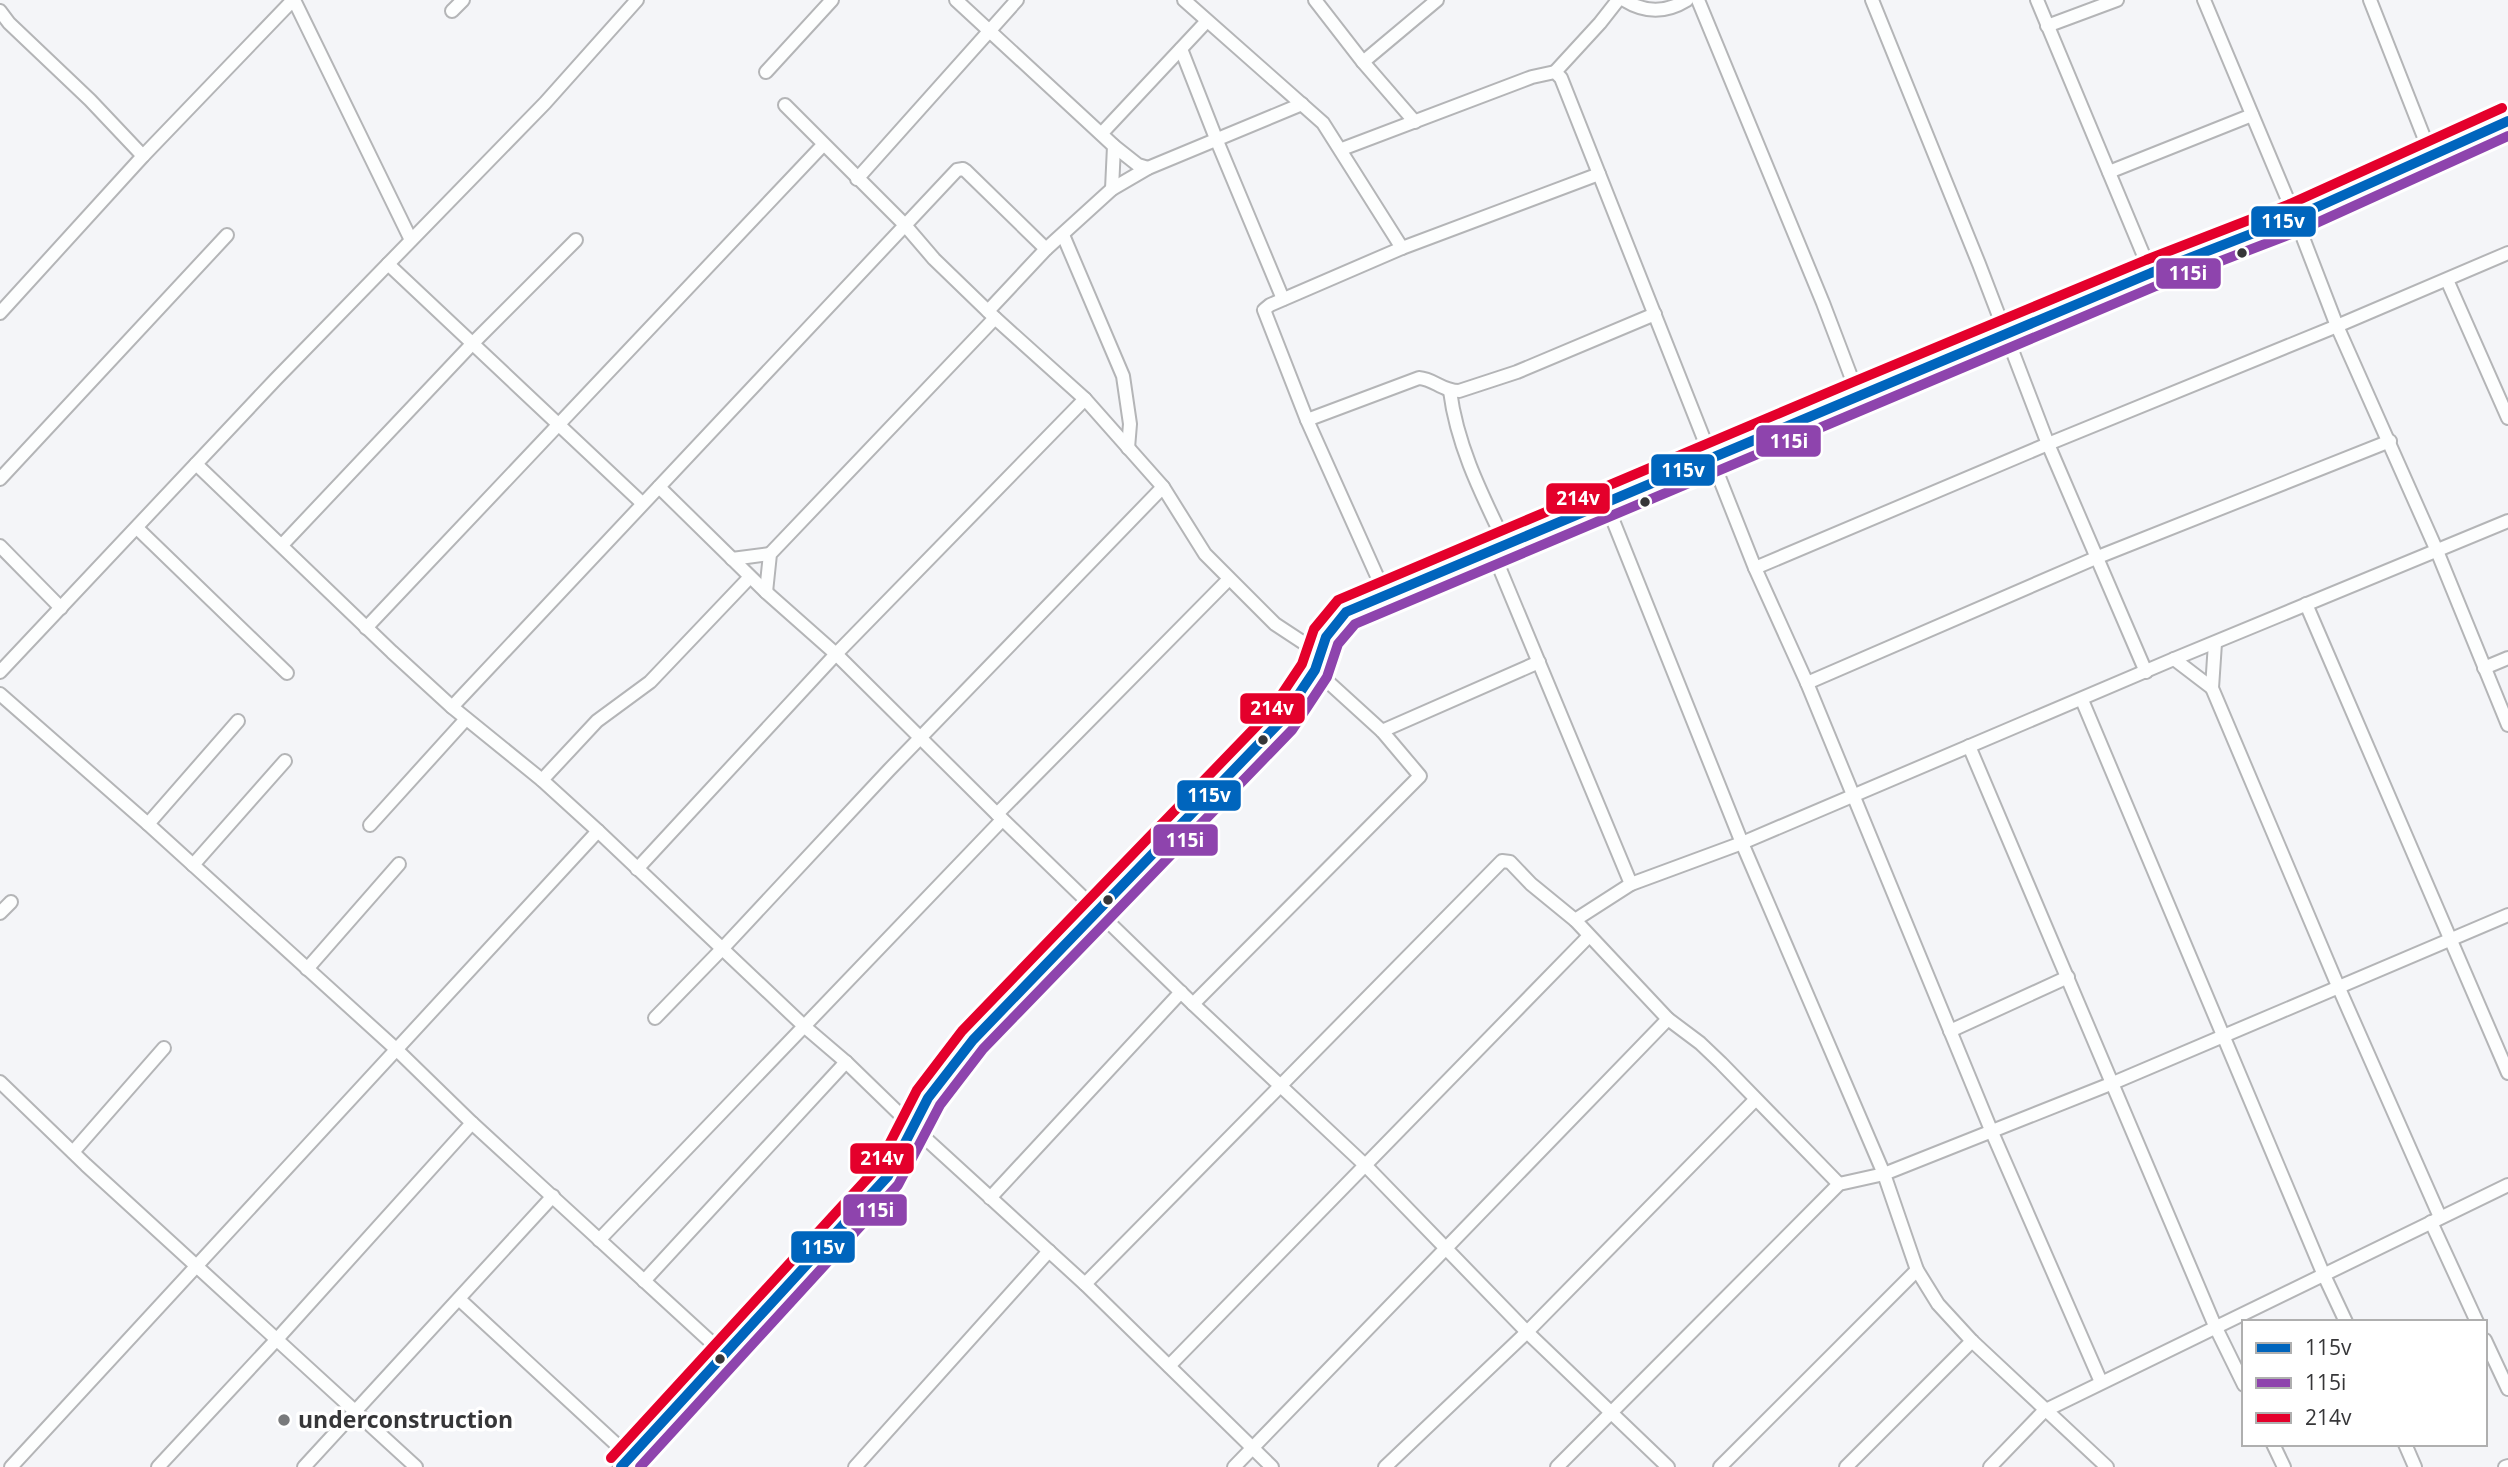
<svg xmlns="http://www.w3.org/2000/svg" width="2508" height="1467" font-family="'Open Sans',sans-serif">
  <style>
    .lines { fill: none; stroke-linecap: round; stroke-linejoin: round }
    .minor-casing { stroke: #b4b5b7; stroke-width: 16 }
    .tertiary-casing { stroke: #b4b5b7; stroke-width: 19 }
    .minor { stroke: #fdfefe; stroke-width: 12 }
    .tertiary { stroke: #fdfefe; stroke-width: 16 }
    .bus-1-casing { stroke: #fff; stroke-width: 16 }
    .bus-2-casing { stroke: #fff; stroke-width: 16 }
    .bus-3-casing { stroke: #fff; stroke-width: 16 }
    .bus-1 { stroke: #0065bd; stroke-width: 10 }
    .bus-2 { stroke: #8e44ad; stroke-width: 10 }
    .bus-3 { stroke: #e4002b; stroke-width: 10 }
    .bus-dot { fill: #363638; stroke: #fff; stroke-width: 2.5 }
    .poi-dot { fill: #78797b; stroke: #fff; stroke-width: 2.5 }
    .labels { text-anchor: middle; stroke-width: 7; stroke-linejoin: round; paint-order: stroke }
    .poi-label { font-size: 23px; font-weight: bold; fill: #363638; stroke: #fff; text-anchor: start }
    .line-badge { stroke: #fff; stroke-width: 2.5 }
    .badge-label { font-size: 19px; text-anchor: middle; font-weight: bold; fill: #fff }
  </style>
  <rect width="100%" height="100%" fill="#f4f5f8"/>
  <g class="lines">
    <!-- minor casing -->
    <g class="minor-casing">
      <g id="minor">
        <polyline points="294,0 411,240"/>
        <polyline points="956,0 1114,146 1138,165 1148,168"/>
        <polyline points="1184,0 1323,123 1402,248"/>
        <polyline points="1315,0 1363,62 1415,122"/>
        <path d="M1624,0c21,13 42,13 63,0"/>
        <polyline points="1698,0 1823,303 1858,395"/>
        <polyline points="1872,0 1979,264 2048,444 2146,672"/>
        <polyline points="2037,0 2151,273"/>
        <polyline points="2204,0 2295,217 2337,326 2437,551 2508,725"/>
        <polyline points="2370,0 2431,155"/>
        <polyline points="0,11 9,23 90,100 143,156"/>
        <polyline points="452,11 463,0"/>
        <polyline points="2047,26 2117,0"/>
        <polyline points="1181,49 1217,141 1283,299"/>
        <polyline points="1363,62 1437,0"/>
        <polyline points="766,72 832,0"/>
        <polyline points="1555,72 1600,23 1618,0"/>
        <polyline points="785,105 904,224 934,259 995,318 1085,399 1163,487 1205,554 1275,624 1319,653"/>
        <polyline points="1102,133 1206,22"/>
        <polyline points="1342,149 1532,77 1555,72 1561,78 1755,568 1807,683 1991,1130 2101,1382"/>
        <polyline points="2109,172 2252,115"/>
        <polyline points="857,179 1017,0"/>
        <polyline points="1112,189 1114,146"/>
        <polyline points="1063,235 1123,376 1130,424 1128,448"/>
        <polyline points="388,264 642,503"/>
        <polyline points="2447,280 2508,418"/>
        <polyline points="988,311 1046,249 1112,189 1148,168 1302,104"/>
        <polyline points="0,313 143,156 293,0"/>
        <path d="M1450,391c7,55 32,104 56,154"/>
        <path d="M1307,420l112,-42c15,1 23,13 40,13l58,-19 138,-58"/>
        <polyline points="196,464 392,652 452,707 542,780 598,831 805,1027 846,1062 913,1127 1085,1284 1272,1467"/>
        <polyline points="0,479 227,235"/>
        <polyline points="659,487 766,592 836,654 997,814 1193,1004 1365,1165 1527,1332 1668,1467"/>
        <polyline points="1606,503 1742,843 1884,1174 1917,1270 1938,1304 1972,1341 2107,1467"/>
        <polyline points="137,528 287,673"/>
        <polyline points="282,545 472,344 576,240"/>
        <polyline points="0,546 61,608"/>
        <polyline points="1492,550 1631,884"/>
        <polyline points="732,559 770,554"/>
        <polyline points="1755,568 2048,444 2337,326 2508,253"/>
        <polyline points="766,592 770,554 995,318"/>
        <polyline points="1385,594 1307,420 1264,310 1270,305 1402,248 1599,174"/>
        <polyline points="2306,604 2508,1073"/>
        <polyline points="366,628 823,145"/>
        <polyline points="2215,643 2212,688 2338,986 2440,1217"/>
        <polyline points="2174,659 2212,688"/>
        <polyline points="2484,668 2508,658"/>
        <polyline points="0,672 276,379 545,103 637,0"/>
        <polyline points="1807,683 2098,557 2390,441"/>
        <polyline points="0,694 148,824 397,1050 472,1123 724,1354"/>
        <polyline points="2082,700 2323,1273 2346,1322"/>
        <polyline points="452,707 957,170 963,169 966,171 1046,249"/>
        <polyline points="1382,731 1539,662"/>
        <polyline points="1969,746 2215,1326 2244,1385"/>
        <polyline points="542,780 597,721 650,682 750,577"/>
        <polyline points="997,814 1229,579"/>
        <polyline points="148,824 238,721"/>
        <polyline points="370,825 466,719"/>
        <polyline points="193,865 285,761"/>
        <polyline points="637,869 836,654 1085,399"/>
        <polyline points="0,913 11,902"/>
        <polyline points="1575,920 1668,1019"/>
        <polyline points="307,969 399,864"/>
        <polyline points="1193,1004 1420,776 1382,731 1315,670"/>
        <polyline points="655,1018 722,949 889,770 1163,487"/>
        <polyline points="1950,1031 2068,977"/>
        <polyline points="0,1082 86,1165 416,1467"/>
        <polyline points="73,1152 164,1048"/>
        <polyline points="990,1198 1181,992"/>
        <polyline points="2431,1222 2477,1322"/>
        <polyline points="599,1240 1002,820"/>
        <polyline points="644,1281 846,1062"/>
        <polyline points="1085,1284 1502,861 1510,862 1531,884 1575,920 1631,884 1742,843 2174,659 2508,521"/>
        <polyline points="459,1299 630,1457"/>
        <polyline points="2485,1340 2508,1389"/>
        <polyline points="1169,1366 1588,937"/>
        <polyline points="2273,1444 2284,1467"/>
        <polyline points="2405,1444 2415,1467"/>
        <polyline points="11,1467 598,831"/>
        <polyline points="158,1467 278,1338 472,1123"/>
        <polyline points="304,1467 553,1196"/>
        <polyline points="855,1467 1049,1251"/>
        <polyline points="1234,1467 1668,1019 1700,1043 1721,1063 1839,1184"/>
        <polyline points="1385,1467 1527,1332 1755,1100"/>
        <polyline points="1557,1467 1839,1184 1884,1174 2113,1083 2508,915"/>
        <polyline points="1720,1467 1917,1270"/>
        <polyline points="1846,1467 1972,1341"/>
        <polyline points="1990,1467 2044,1411 2508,1185"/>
        <polyline points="2505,1467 2508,1466"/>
      </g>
    </g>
    <!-- tertiary casing -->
    <g class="tertiary-casing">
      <path id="tertiary" d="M621,1467l267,-291c14,-23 22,-47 35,-69 14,-25 32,-45 50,-67l308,-319 34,-51 11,-33 20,-25 512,-217 293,-122 144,-56 213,-96"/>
    </g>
    <!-- minor -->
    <use href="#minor" class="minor"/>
    <!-- tertiary -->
    <use href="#tertiary" class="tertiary"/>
    <!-- bus-1 casing -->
    <g class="bus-1-casing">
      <polyline id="bus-1" points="621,1467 888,1176 928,1098 973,1040 1281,721 1315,670 1326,637 1346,612 2151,273 2295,217 2508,121"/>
    </g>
    <!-- bus-2 casing -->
    <g class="bus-2-casing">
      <polyline id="bus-2" points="640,1467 898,1185 940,1105 983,1049 1292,730 1327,677 1338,644 1355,624 2156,286 2301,230 2508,136"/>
    </g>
    <!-- bus-3 casing -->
    <g class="bus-3-casing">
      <polyline id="bus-3" points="611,1458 877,1168 917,1090 962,1031 1270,712 1302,664 1314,629 1338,600 1853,382 2146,260 2290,204 2502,108"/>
    </g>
    <!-- bus-1 -->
    <use href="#bus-1" class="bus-1"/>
    <!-- bus-2 -->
    <use href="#bus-2" class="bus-2"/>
    <!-- bus-3 -->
    <use href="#bus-3" class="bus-3"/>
  </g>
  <!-- markers -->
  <g class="bus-dot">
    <circle cx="2242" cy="253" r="6"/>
    <circle cx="1645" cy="502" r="6"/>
    <circle cx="1263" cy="740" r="6"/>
    <circle cx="1108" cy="900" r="6"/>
    <circle cx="720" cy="1359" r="6"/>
  </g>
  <circle class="poi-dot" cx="284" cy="1420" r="7"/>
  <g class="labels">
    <!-- poi labels -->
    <g class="poi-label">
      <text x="298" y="1428">underconstruction</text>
    </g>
  </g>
  <g class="line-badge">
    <rect x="2250" y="205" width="67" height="33" rx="7" fill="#0065bd"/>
    <rect x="2155" y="257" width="67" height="33" rx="7" fill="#8e44ad"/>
    <rect x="1755" y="424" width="67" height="34" rx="7" fill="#8e44ad"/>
    <rect x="1650" y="453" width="66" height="34" rx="7" fill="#0065bd"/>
    <rect x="1545" y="482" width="66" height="33" rx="7" fill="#e4002b"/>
    <rect x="1239" y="692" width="67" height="33" rx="7" fill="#e4002b"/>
    <rect x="1176" y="779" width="66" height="33" rx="7" fill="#0065bd"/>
    <rect x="1152" y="823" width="67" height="34" rx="7" fill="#8e44ad"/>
    <rect x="849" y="1142" width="66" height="33" rx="7" fill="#e4002b"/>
    <rect x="842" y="1193" width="66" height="34" rx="7" fill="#8e44ad"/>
    <rect x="790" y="1230" width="66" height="34" rx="7" fill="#0065bd"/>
  </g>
  <g class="badge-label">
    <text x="2283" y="228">115v</text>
    <text x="2188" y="280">115i</text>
    <text x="1789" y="448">115i</text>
    <text x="1683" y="477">115v</text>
    <text x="1578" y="505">214v</text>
    <text x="1272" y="715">214v</text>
    <text x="1209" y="802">115v</text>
    <text x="1185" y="847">115i</text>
    <text x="882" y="1165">214v</text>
    <text x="875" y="1217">115i</text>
    <text x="823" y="1254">115v</text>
  </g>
  <!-- legend -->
  <rect x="2242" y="1320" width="245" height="126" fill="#ffffff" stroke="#afafaf" stroke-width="2"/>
  <rect x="2256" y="1343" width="35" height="10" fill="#0065bd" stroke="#afafaf" stroke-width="2"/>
  <text x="2305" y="1355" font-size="21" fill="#363638">115v</text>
  <rect x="2256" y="1378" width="35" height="10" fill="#8e44ad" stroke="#afafaf" stroke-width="2"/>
  <text x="2305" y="1390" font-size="21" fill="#363638">115i</text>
  <rect x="2256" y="1413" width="35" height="10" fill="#e4002b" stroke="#afafaf" stroke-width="2"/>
  <text x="2305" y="1425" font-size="21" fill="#363638">214v</text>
</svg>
